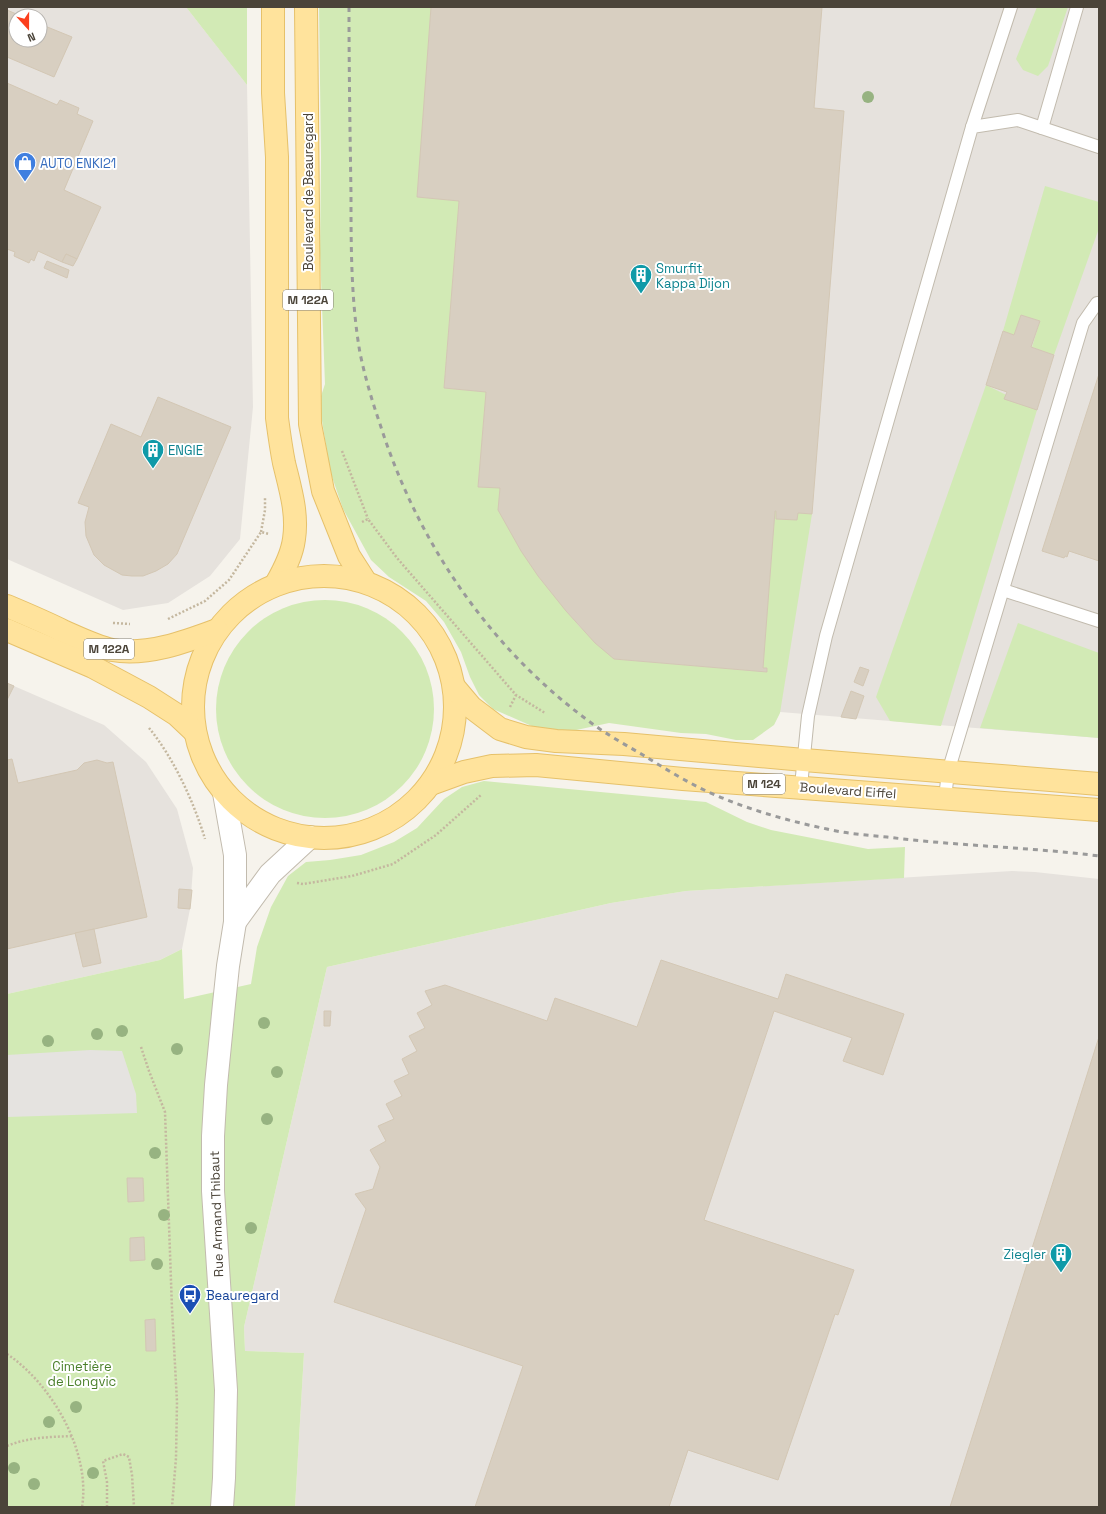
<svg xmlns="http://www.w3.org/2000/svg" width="1106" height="1514" font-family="'Space Grotesk',sans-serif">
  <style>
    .industrial { fill: #e6e2dd; fill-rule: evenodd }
    .green { fill: #d2eab5 }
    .parking { fill: #e5e3e0 }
    .building { fill: #d8cfc1; stroke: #d3c7b4 }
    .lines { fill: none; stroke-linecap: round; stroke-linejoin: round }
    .lane-casing { stroke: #c2bbae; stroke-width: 14 }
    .street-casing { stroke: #c2bbae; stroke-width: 24 }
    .primary-casing { stroke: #e6c16a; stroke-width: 24 }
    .path { stroke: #c4b79f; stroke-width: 2.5; stroke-dasharray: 2 2; stroke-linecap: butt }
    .lane { stroke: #fff; stroke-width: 12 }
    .street { stroke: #fff; stroke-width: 22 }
    .primary { stroke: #ffe39c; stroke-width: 22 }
    .rail { stroke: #9a9a9a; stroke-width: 3; stroke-dasharray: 5 5; stroke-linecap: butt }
    .tree { fill: #97b381 }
    .labels { text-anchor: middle; stroke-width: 4; stroke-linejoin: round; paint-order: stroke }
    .shield { fill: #fff; stroke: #817c74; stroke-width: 1 }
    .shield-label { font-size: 12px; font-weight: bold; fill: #4b4439 }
    .shop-label { font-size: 13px; fill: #366cbe; stroke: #fff; text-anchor: start }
    .street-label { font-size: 13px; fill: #4b4439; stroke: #fff }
    .culture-label { font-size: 13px; fill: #0d838f; stroke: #fff; text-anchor: start }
    .transit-label { font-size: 13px; fill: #164399; stroke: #fff; text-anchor: start }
    .park-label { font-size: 13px; fill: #4a7f2a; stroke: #fff }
  </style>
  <rect width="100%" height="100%" fill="#f6f3ec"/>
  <!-- industrial -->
  <g class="industrial">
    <path d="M7,7h179l61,78 6,322 -13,132 -30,37 -42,27 -45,7 -116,-51zM16,16h24v24h-24z"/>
    <polygon points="377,7 1099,7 1099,738 596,697 424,469 413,437 400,394"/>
    <polygon points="7,683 104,725 146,762 177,809 193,868 190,909 182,949 160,960 7,994"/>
    <polygon points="1012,871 1035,872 1099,879 1099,1507 295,1507 304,1353 245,1351 244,1327 327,967 611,903 686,891"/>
  </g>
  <!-- green -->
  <g class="green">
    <polygon points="186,7 247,7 247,85"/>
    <polygon points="319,7 431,7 417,197 459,201 444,388 486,392 478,486 500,488 538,576 579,626 614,659 767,672 767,668 763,668 775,511 776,511 776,519 797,520 798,513 812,514 780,713 774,725 753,740 736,740 706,734 681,733 609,723 567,732 543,731 493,709 479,695 470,677 461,652 444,622 426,601 389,577 371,560 343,509 330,471 319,402 325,384 320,253 321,157"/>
    <polygon points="1037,7 1068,7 1048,66 1038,76 1023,70 1016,59"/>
    <polygon points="1045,186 1099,202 1099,231 1098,231 1054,355 1032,347 1040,321 1021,315 1014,335 1003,331"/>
    <polygon points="986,385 1037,410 941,726 890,721 876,697"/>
    <circle cx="325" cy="709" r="109"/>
    <polygon points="1018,623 1099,653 1099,738 980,728"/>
    <polygon points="484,781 706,802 747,822 771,830 868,849 905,847 904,878 686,891 611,903 327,967 244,1327 245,1351 304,1353 295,1507 7,1507 7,994 160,960 182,949 184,999 251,984 257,947 271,907 288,876 306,862 330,860 361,855 394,842 417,828 444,799 462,787"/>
  </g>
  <!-- parking -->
  <polygon class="parking" points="90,1050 122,1051 136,1094 137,1113 7,1117 7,1055"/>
  <!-- building -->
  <g class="building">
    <polygon points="431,7 822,7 814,108 844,111 812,514 798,513 797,520 776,519 776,511 775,511 763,668 767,668 767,672 614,659 595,643 566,611 538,576 521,551 498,510 500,488 478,487 486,392 444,388 459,201 417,197"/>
    <polygon points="7,10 21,16 16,16 16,40 40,40 40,24 72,37 54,77 7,57"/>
    <polygon points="7,83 57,105 60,100 79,108 77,114 93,121 64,190 101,207 77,259 66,254 62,262 38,251 34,261 31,259 29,263 14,256 15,252 7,249"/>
    <polygon points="66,254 77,259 73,266 62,262"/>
    <polygon points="47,261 69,270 67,278 44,268"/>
    <polygon points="1021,315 1040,321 1031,347 1054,355 1037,410 1004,399 1007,392 986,385 1003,331 1014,335"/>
    <polygon points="1099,374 1099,561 1069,551 1067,557 1065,556 1064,558 1042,551"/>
    <polygon points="158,397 231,427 177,554 168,564 156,571 143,576 132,576 122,575 104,565 94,555 86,536 85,522 89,507 78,503 111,424 141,437"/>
    <polygon points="860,667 869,670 863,686 854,682"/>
    <polygon points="7,683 14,686 7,700"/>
    <polygon points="851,691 864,696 856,719 841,717"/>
    <polygon points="12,759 18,783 77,770 84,763 97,760 107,763 113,762 147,917 7,949 7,760"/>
    <polygon points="179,889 192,890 190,909 178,908"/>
    <polygon points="94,929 101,963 83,967 75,933"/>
    <polygon points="661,960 778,999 786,974 904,1014 883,1075 843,1061 852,1038 774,1011 704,1220 854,1270 838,1315 835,1314 778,1480 688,1450 669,1507 475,1507 523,1366 334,1302 366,1209 355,1194 373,1189 380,1167 370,1150 386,1141 378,1126 394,1119 386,1104 402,1096 394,1081 409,1074 402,1059 417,1051 409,1036 425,1028 417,1013 432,1005 425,991 445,985 547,1021 555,998 637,1027"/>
    <polygon points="324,1011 331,1011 330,1026 324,1026"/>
    <polygon points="1099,1037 1099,1507 950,1507 1098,1040"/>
    <polygon points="127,1178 143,1178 144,1201 128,1202"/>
    <polygon points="144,1237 145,1260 130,1261 130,1238"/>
    <polygon points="155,1319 156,1351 146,1351 145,1320"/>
  </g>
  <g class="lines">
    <!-- lane casing -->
    <g class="lane-casing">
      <g id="lane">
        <polyline points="972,127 1011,7"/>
        <polyline points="1042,128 1077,7"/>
        <polyline points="1003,590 1099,621"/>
        <polyline points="801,786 808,716 826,636 972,127 1018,120 1099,147"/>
        <polyline points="945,798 948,772 1083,323 1097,303 1099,303"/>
      </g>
    </g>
    <!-- street casing -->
    <g class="street-casing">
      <g id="street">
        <polyline points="235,922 270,874 310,837"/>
        <polyline points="222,1507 224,1478 226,1390 213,1191 213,1136 216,1085 224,1004 228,966 235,922 235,855 224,793"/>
      </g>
    </g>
    <!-- primary casing -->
    <g class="primary-casing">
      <g id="primary">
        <path d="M273,7v86l4,64v261c2,15 4,30 7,45 6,25 14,50 10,76 -2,16 -10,31 -18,45"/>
        <polyline points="306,7 310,424 323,491 349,556 365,581"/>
        <circle cx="324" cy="707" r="131"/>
        <path d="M7,606c19,8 38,16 56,25 16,7 32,15 49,19 35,6 73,-8 105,-20"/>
        <polyline points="7,630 93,667 149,697 177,715 195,732"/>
        <polyline points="455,688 471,707 500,729 526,737 556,741 624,744 804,760 1099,784"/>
        <polyline points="431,784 464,772 492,766 536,765 683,779 1099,810"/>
      </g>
    </g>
    <!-- path -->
    <g class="path">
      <polyline points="342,451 368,519"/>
      <polyline points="362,522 368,519 397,558 516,695 545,713"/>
      <polyline points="261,532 265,510 265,497"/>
      <polyline points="168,619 205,601 229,580 261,532 269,534"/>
      <polyline points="113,623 130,624"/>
      <polyline points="510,707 516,695"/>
      <path d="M149,728c24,29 45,74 56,111"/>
      <polyline points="297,883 303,884 352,876 393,864 436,835 481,795"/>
      <polyline points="141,1047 149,1071 165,1112 172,1309 177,1402 176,1458 172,1507"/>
      <path d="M7,1354c45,30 84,98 75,153"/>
      <path d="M7,1446c22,-9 43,-9 66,-10"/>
      <polyline points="107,1507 107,1482 103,1461 123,1454 129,1457 132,1475 134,1507"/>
    </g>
    <!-- lane -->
    <use href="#lane" class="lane"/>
    <!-- street -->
    <use href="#street" class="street"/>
    <!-- primary -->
    <use href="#primary" class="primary"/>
    <!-- rail -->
    <path class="rail" d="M349,7c0,62 1,124 2,187 0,53 0,107 9,159 5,24 12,48 20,71 37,117 108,222 206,295 18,14 38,25 57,36 26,16 53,33 82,44 32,13 68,23 102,30 20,5 40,6 60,8 70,9 142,10 212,19"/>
  </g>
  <!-- trees -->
  <g class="tree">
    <circle cx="868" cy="97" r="6"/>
    <circle cx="264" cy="1023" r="6"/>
    <circle cx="122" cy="1031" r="6"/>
    <circle cx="97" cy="1034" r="6"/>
    <circle cx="48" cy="1041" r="6"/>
    <circle cx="177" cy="1049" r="6"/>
    <circle cx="277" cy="1072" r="6"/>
    <circle cx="267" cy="1119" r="6"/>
    <circle cx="155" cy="1153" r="6"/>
    <circle cx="164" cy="1215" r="6"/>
    <circle cx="251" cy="1228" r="6"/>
    <circle cx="157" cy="1264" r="6"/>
    <circle cx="76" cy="1407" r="6"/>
    <circle cx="49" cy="1422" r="6"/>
    <circle cx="14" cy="1468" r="6"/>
    <circle cx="93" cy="1473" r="6"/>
    <circle cx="34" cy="1484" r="6"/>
  </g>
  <!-- icons -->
  <defs>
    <g id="shop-pin" transform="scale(1.15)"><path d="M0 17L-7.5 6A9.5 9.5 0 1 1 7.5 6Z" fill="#3f7fe0" stroke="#fff"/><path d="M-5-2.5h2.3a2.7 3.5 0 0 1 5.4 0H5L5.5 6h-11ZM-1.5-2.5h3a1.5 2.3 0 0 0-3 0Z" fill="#fff"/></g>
    <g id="building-pin" transform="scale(1.15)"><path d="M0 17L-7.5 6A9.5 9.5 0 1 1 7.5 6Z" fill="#0f9aa8" stroke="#fff"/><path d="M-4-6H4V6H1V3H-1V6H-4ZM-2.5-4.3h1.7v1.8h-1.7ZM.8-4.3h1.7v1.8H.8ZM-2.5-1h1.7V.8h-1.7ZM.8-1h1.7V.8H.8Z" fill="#fff"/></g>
    <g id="bus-pin" transform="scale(1.15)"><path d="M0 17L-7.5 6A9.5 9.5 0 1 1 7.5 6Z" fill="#1a4fb4" stroke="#fff"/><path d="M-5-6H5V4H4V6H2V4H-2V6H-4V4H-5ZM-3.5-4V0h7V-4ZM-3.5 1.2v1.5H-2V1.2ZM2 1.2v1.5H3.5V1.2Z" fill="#fff"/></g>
  </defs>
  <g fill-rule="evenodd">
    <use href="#shop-pin" x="25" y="163"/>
    <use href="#building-pin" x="641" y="275"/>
    <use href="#building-pin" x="153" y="450"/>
    <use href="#building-pin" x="1061" y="1254"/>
    <use href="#bus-pin" x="190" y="1295"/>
  </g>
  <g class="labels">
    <!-- shield labels -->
    <g class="shield">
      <rect x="283" y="290" width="50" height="20" rx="3"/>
      <rect x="84" y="639" width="50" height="20" rx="3"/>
      <rect x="743" y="774" width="42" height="20" rx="3"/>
    </g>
    <g class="shield-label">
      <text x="308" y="304">M 122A</text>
      <text x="109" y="653">M 122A</text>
      <text x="764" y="788">M 124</text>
    </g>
    <!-- shop labels -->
    <g class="shop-label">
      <text x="40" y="168">AUTO ENKI21</text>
    </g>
    <!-- street labels -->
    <g class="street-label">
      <text transform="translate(308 192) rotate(-90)" y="5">Boulevard de Beauregard</text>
      <text transform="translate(848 790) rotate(4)" y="5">Boulevard Eiffel</text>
      <text transform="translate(216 1214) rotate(-92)" y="5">Rue Armand Thibaut</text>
    </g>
    <!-- culture labels -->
    <g class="culture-label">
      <text x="656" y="273">Smurfit<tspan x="656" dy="15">Kappa Dijon</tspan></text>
      <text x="168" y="455">ENGIE</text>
      <text x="1046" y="1259" text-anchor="end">Ziegler</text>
    </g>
    <!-- transit labels -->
    <g class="transit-label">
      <text x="206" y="1300">Beauregard</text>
    </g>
    <!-- park labels -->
    <g class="park-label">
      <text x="82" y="1371">Cimetière<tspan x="82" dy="15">de Longvic</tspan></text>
    </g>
  </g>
  <!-- border -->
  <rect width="1106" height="1514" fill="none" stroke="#4b4439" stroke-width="16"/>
  <!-- north arrow -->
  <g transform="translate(28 28) rotate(159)"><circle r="19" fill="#ffffff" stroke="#b7b4b0"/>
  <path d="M0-3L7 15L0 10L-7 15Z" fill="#fc3f1d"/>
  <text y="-6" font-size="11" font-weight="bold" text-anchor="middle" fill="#4b4439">N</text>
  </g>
</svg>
